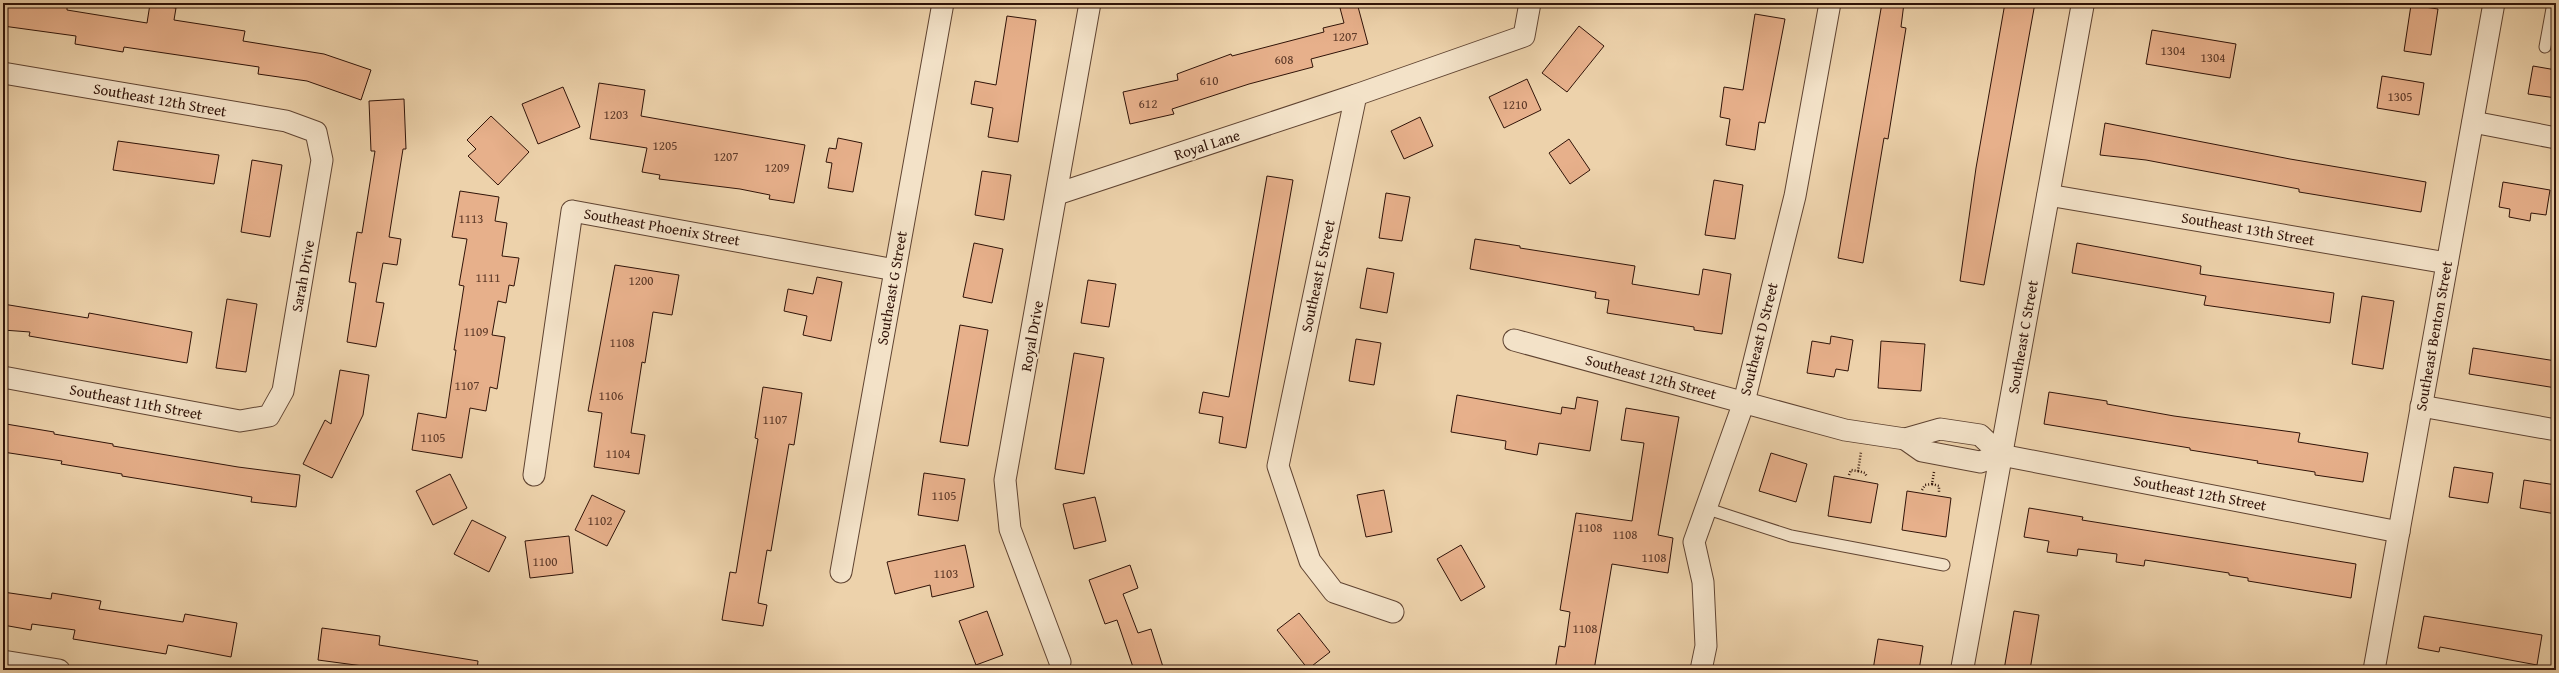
<svg xmlns="http://www.w3.org/2000/svg" width="2559" height="673" font-family="'Gentium Book Plus',serif">
  <style>
    .building { fill: #e7b08b; stroke: #301308 }
    .lines { fill: none; stroke-linecap: round; stroke-linejoin: round }
    .service-casing { stroke: #5f4331; stroke-width: 13 }
    .minor-casing { stroke: #5f4331; stroke-width: 23 }
    .tertiary-casing { stroke: #5f4331; stroke-width: 24 }
    .path { stroke: #301308; stroke-width: 2.5; stroke-dasharray: 1 2; stroke-linecap: butt }
    .service { stroke: #f3e2c8; stroke-width: 11 }
    .minor { stroke: #f3e2c8; stroke-width: 21 }
    .tertiary { stroke: #f3e2c8; stroke-width: 22 }
    .labels { text-anchor: middle; stroke-width: 4; stroke-linejoin: round; paint-order: stroke }
    .number-label { font-size: 13px; fill: #5e3a29 }
    .street-label { font-size: 15px; fill: #301308; stroke: #f3e2c8 }
  </style>
  <rect width="100%" height="100%" fill="#edd2ab"/>
  <filter id="stains"><feTurbulence type="fractalNoise" baseFrequency=".005" numOctaves="4"/><feColorMatrix values="0 0 0 0 .2 0 0 0 0 .09 0 0 0 0 .02 0 0 0 .5 -.17"/></filter>
  <radialGradient id="worn" r=".72"><stop offset=".6" stop-color="#630" stop-opacity="0"/><stop offset="1" stop-color="#630" stop-opacity=".3"/></radialGradient>
  <!-- building -->
  <g class="building">
    <polygon points="3,3 43,3 67,7 67,10 147,23 150,4 176,8 174,20 245,31 243,41 324,54 371,70 361,100 307,81 258,74 259,67 124,47 123,52 75,44 76,36 3,26"/>
    <polygon points="1357,3 1368,44 1311,59 1313,67 1249,84 1172,109 1174,114 1130,124 1123,92 1178,80 1177,74 1231,54 1232,56 1324,32 1323,28 1344,23 1340,8"/>
    <polygon points="1882,3 1904,3 1901,27 1906,28 1888,139 1884,138 1863,263 1838,258"/>
    <polygon points="2005,3 2035,3 1984,285 1960,281 1976,168"/>
    <polygon points="2411,5 2438,9 2431,55 2404,51"/>
    <polygon points="1755,14 1785,19 1765,123 1759,122 1755,150 1726,145 1730,119 1720,117 1724,87 1743,90"/>
    <polygon points="1007,16 1036,20 1018,142 988,137 993,108 971,104 975,81 996,85"/>
    <polygon points="1579,26 1604,46 1567,92 1542,73"/>
    <polygon points="2152,30 2236,44 2230,78 2146,64"/>
    <polygon points="2533,66 2556,70 2556,98 2528,94"/>
    <polygon points="2382,76 2424,83 2419,115 2377,108"/>
    <polygon points="1527,79 1541,110 1504,128 1489,97"/>
    <polygon points="599,83 645,90 641,116 805,145 794,203 769,199 770,195 740,189 659,179 660,175 642,172 647,148 590,139"/>
    <polygon points="563,87 580,127 538,144 522,104"/>
    <polygon points="404,99 406,149 403,149 389,237 401,239 397,265 383,263 376,302 384,303 376,347 347,342 356,283 349,282 357,232 362,233 375,151 371,151 369,101"/>
    <polygon points="491,116 529,152 498,185 468,156 476,149 467,140"/>
    <polygon points="1420,117 1433,146 1404,159 1391,131"/>
    <polygon points="2105,123 2290,159 2426,182 2421,212 2299,192 2299,189 2146,160 2100,155"/>
    <polygon points="838,138 862,143 853,192 828,188 832,163 826,162 829,148 836,149"/>
    <polygon points="1569,139 1590,170 1570,184 1549,153"/>
    <polygon points="118,141 219,155 214,184 113,170"/>
    <polygon points="252,160 282,165 270,237 241,232"/>
    <polygon points="982,171 1011,175 1004,220 975,215"/>
    <polygon points="1267,176 1293,180 1246,448 1219,443 1223,417 1199,413 1203,392 1229,397"/>
    <polygon points="1714,180 1743,185 1735,239 1705,235"/>
    <polygon points="2503,182 2550,190 2546,215 2531,213 2530,221 2509,217 2510,209 2499,207"/>
    <polygon points="460,191 499,197 495,221 507,223 502,256 519,258 514,286 509,285 506,303 498,301 492,335 505,337 497,389 490,387 486,411 470,408 462,458 412,450 418,413 446,418 456,350 454,350 464,286 459,285 467,239 452,237"/>
    <polygon points="1386,193 1410,197 1402,241 1379,238"/>
    <polygon points="1475,239 1520,246 1520,248 1635,266 1632,284 1699,295 1703,269 1731,274 1722,334 1694,330 1694,327 1607,313 1609,300 1595,298 1596,292 1470,269"/>
    <polygon points="974,243 1003,249 992,303 963,297"/>
    <polygon points="2077,243 2201,266 2200,274 2334,293 2330,323 2204,305 2206,296 2072,273"/>
    <polygon points="615,265 679,275 672,315 653,312 645,363 642,362 631,433 645,435 639,474 594,467 602,413 588,411"/>
    <polygon points="1367,268 1394,273 1387,313 1360,308"/>
    <polygon points="817,277 842,282 831,341 803,335 807,316 784,311 788,289 813,294"/>
    <polygon points="1088,280 1116,284 1109,327 1081,323"/>
    <polygon points="2362,296 2394,301 2383,369 2352,364"/>
    <polygon points="227,299 257,304 246,372 216,368"/>
    <polygon points="3,304 88,318 89,313 192,332 187,363 29,336 30,332 3,330"/>
    <polygon points="960,325 988,330 968,446 940,442"/>
    <polygon points="1831,336 1853,340 1848,371 1836,369 1834,377 1807,373 1812,341 1830,344"/>
    <polygon points="1356,339 1381,343 1374,385 1349,381"/>
    <polygon points="1881,341 1925,344 1921,391 1878,388"/>
    <polygon points="2473,348 2556,361 2556,388 2469,374"/>
    <polygon points="1074,353 1104,358 1084,474 1055,469"/>
    <polygon points="340,370 369,375 363,415 332,478 303,464 325,420 331,424"/>
    <polygon points="763,387 802,393 794,445 789,444 771,551 767,550 758,603 767,605 763,626 722,620 730,572 736,573 758,439 755,438"/>
    <polygon points="2049,392 2107,401 2107,404 2174,416 2300,433 2298,442 2368,453 2363,482 2315,475 2315,472 2257,463 2258,461 2190,450 2190,448 2044,424"/>
    <polygon points="1457,395 1561,414 1562,407 1575,409 1577,397 1598,401 1590,451 1539,443 1537,455 1505,449 1506,441 1451,432"/>
    <polygon points="1626,408 1679,417 1658,535 1673,538 1668,573 1612,564 1594,670 1555,670 1559,646 1565,647 1570,612 1560,610 1576,513 1632,521 1644,443 1621,440"/>
    <polygon points="6,424 54,432 54,434 113,444 113,446 238,467 300,475 296,507 251,502 252,497 122,476 122,474 61,464 62,461 3,452"/>
    <polygon points="1771,453 1807,464 1796,502 1759,491"/>
    <polygon points="2454,467 2493,473 2488,503 2449,497"/>
    <polygon points="924,473 965,479 958,521 918,515"/>
    <polygon points="450,474 467,508 433,525 416,491"/>
    <polygon points="1834,476 1878,484 1871,523 1828,516"/>
    <polygon points="2524,480 2556,485 2556,514 2520,508"/>
    <polygon points="1384,490 1392,532 1366,537 1357,495"/>
    <polygon points="1907,491 1951,498 1946,537 1902,530"/>
    <polygon points="592,495 625,511 607,546 575,530"/>
    <polygon points="1095,497 1106,541 1074,549 1063,504"/>
    <polygon points="2029,508 2083,517 2082,520 2356,564 2351,598 2248,581 2248,578 2229,575 2229,573 2145,560 2144,566 2116,562 2117,554 2078,549 2077,556 2047,552 2049,541 2024,537"/>
    <polygon points="472,520 506,537 489,572 454,554"/>
    <polygon points="569,536 573,573 530,578 525,541"/>
    <polygon points="965,545 974,587 932,597 930,585 895,594 887,562"/>
    <polygon points="1461,545 1485,587 1461,601 1437,559"/>
    <polygon points="1130,565 1138,588 1123,594 1138,633 1151,629 1164,670 1134,670 1117,620 1105,624 1089,580"/>
    <polygon points="3,592 51,599 52,593 101,601 99,609 183,622 185,614 237,623 231,657 168,645 166,654 73,639 75,630 32,624 31,630 3,625"/>
    <polygon points="987,611 1003,655 976,665 959,621"/>
    <polygon points="2014,611 2039,615 2030,670 2004,670"/>
    <polygon points="1299,613 1330,652 1308,669 1277,630"/>
    <polygon points="2424,616 2542,635 2537,665 2440,647 2439,652 2418,648"/>
    <polygon points="322,628 380,636 379,645 478,661 477,670 393,670 318,660"/>
    <polygon points="1878,639 1923,646 1919,670 1873,670"/>
  </g>
  <g class="lines">
    <!-- service casing -->
    <g class="service-casing">
      <g id="service">
        <polyline points="2545,47 2553,3"/>
        <polyline points="1705,508 1791,536 1944,565"/>
      </g>
    </g>
    <!-- minor casing -->
    <g class="minor-casing">
      <g id="minor">
        <polyline points="3,73 286,121 316,132 322,160 283,391 269,416 240,421 3,377"/>
        <polyline points="2473,122 2556,138"/>
        <polyline points="1057,194 1356,95"/>
        <polyline points="2048,195 2447,263"/>
        <polyline points="1514,340 1845,430 1905,439 1940,429 1980,435 2001,455"/>
        <polyline points="2421,406 2556,430"/>
        <polyline points="1905,439 1922,451 1980,462 2001,455 2399,532"/>
        <polyline points="534,475 572,211 895,270"/>
        <polyline points="841,572 943,3"/>
        <polyline points="1393,612 1334,592 1310,561 1278,466 1356,95 1524,36 1530,3"/>
        <polyline points="3,661 59,670"/>
        <polyline points="1060,662 1010,529 1005,480 1090,3"/>
        <polyline points="1701,670 1706,646 1703,582 1694,542 1744,402 1795,196 1830,3"/>
        <polyline points="2374,670 2494,3"/>
      </g>
    </g>
    <!-- tertiary casing -->
    <g class="tertiary-casing">
      <polyline id="tertiary" points="1962,670 2083,3"/>
    </g>
    <!-- path -->
    <g class="path">
      <polyline points="1858,471 1865,473 1867,477"/>
      <polyline points="1849,475 1851,470 1858,471 1861,452"/>
      <polyline points="1932,484 1939,486 1939,492"/>
      <polyline points="1922,490 1925,485 1932,484 1934,472"/>
    </g>
    <!-- service -->
    <use href="#service" class="service"/>
    <!-- minor -->
    <use href="#minor" class="minor"/>
    <!-- tertiary -->
    <use href="#tertiary" class="tertiary"/>
  </g>
  <g class="labels">
    <!-- number labels -->
    <g class="number-label">
      <text x="1345" y="41">1207</text>
      <text x="2173" y="55">1304</text>
      <text x="2213" y="62">1304</text>
      <text x="1284" y="64">608</text>
      <text x="1209" y="85">610</text>
      <text x="2400" y="101">1305</text>
      <text x="1148" y="108">612</text>
      <text x="1515" y="109">1210</text>
      <text x="616" y="119">1203</text>
      <text x="665" y="150">1205</text>
      <text x="726" y="161">1207</text>
      <text x="777" y="172">1209</text>
      <text x="471" y="223">1113</text>
      <text x="488" y="282">1111</text>
      <text x="641" y="285">1200</text>
      <text x="476" y="336">1109</text>
      <text x="622" y="347">1108</text>
      <text x="467" y="390">1107</text>
      <text x="611" y="400">1106</text>
      <text x="775" y="424">1107</text>
      <text x="433" y="442">1105</text>
      <text x="618" y="458">1104</text>
      <text x="944" y="500">1105</text>
      <text x="600" y="525">1102</text>
      <text x="1590" y="532">1108</text>
      <text x="1625" y="539">1108</text>
      <text x="1654" y="562">1108</text>
      <text x="545" y="566">1100</text>
      <text x="946" y="578">1103</text>
      <text x="1585" y="633">1108</text>
    </g>
    <!-- street labels -->
    <g class="street-label">
      <text transform="translate(160 100) rotate(10)" y="5">Southeast 12th Street</text>
      <text transform="translate(1207 145) rotate(-18)" y="5">Royal Lane</text>
      <text transform="translate(662 227) rotate(10)" y="5">Southeast Phoenix Street</text>
      <text transform="translate(2248 229) rotate(10)" y="5">Southeast 13th Street</text>
      <text transform="translate(303 276) rotate(-80)" y="5">Sarah Drive</text>
      <text transform="translate(1318 276) rotate(-78)" y="5">Southeast E Street</text>
      <text transform="translate(892 288) rotate(-80)" y="5">Southeast G Street</text>
      <text transform="translate(1032 336) rotate(-80)" y="5">Royal Drive</text>
      <text transform="translate(2434 336) rotate(-80)" y="5">Southeast Benton Street</text>
      <text transform="translate(2023 337) rotate(-80)" y="5">Southeast C Street</text>
      <text transform="translate(1759 339) rotate(-76)" y="5">Southeast D Street</text>
      <text transform="translate(1651 377) rotate(15)" y="5">Southeast 12th Street</text>
      <text transform="translate(136 402) rotate(11)" y="5">Southeast 11th Street</text>
      <text transform="translate(2200 493) rotate(11)" y="5">Southeast 12th Street</text>
    </g>
  </g>
  <!-- margin -->
  <rect width="2559" height="673" fill="none" stroke="#edd2ab" stroke-width="16"/>
  <rect x="4" y="4" width="2551" height="665" fill="none" stroke="#301308" stroke-width="2"/>
  <rect x="8" y="8" width="2543" height="657" fill="none" stroke="#301308"/>
  <rect width="100%" height="100%" filter="url(#stains)"/>
  <rect width="100%" height="100%" fill="url(#worn)"/>
</svg>
